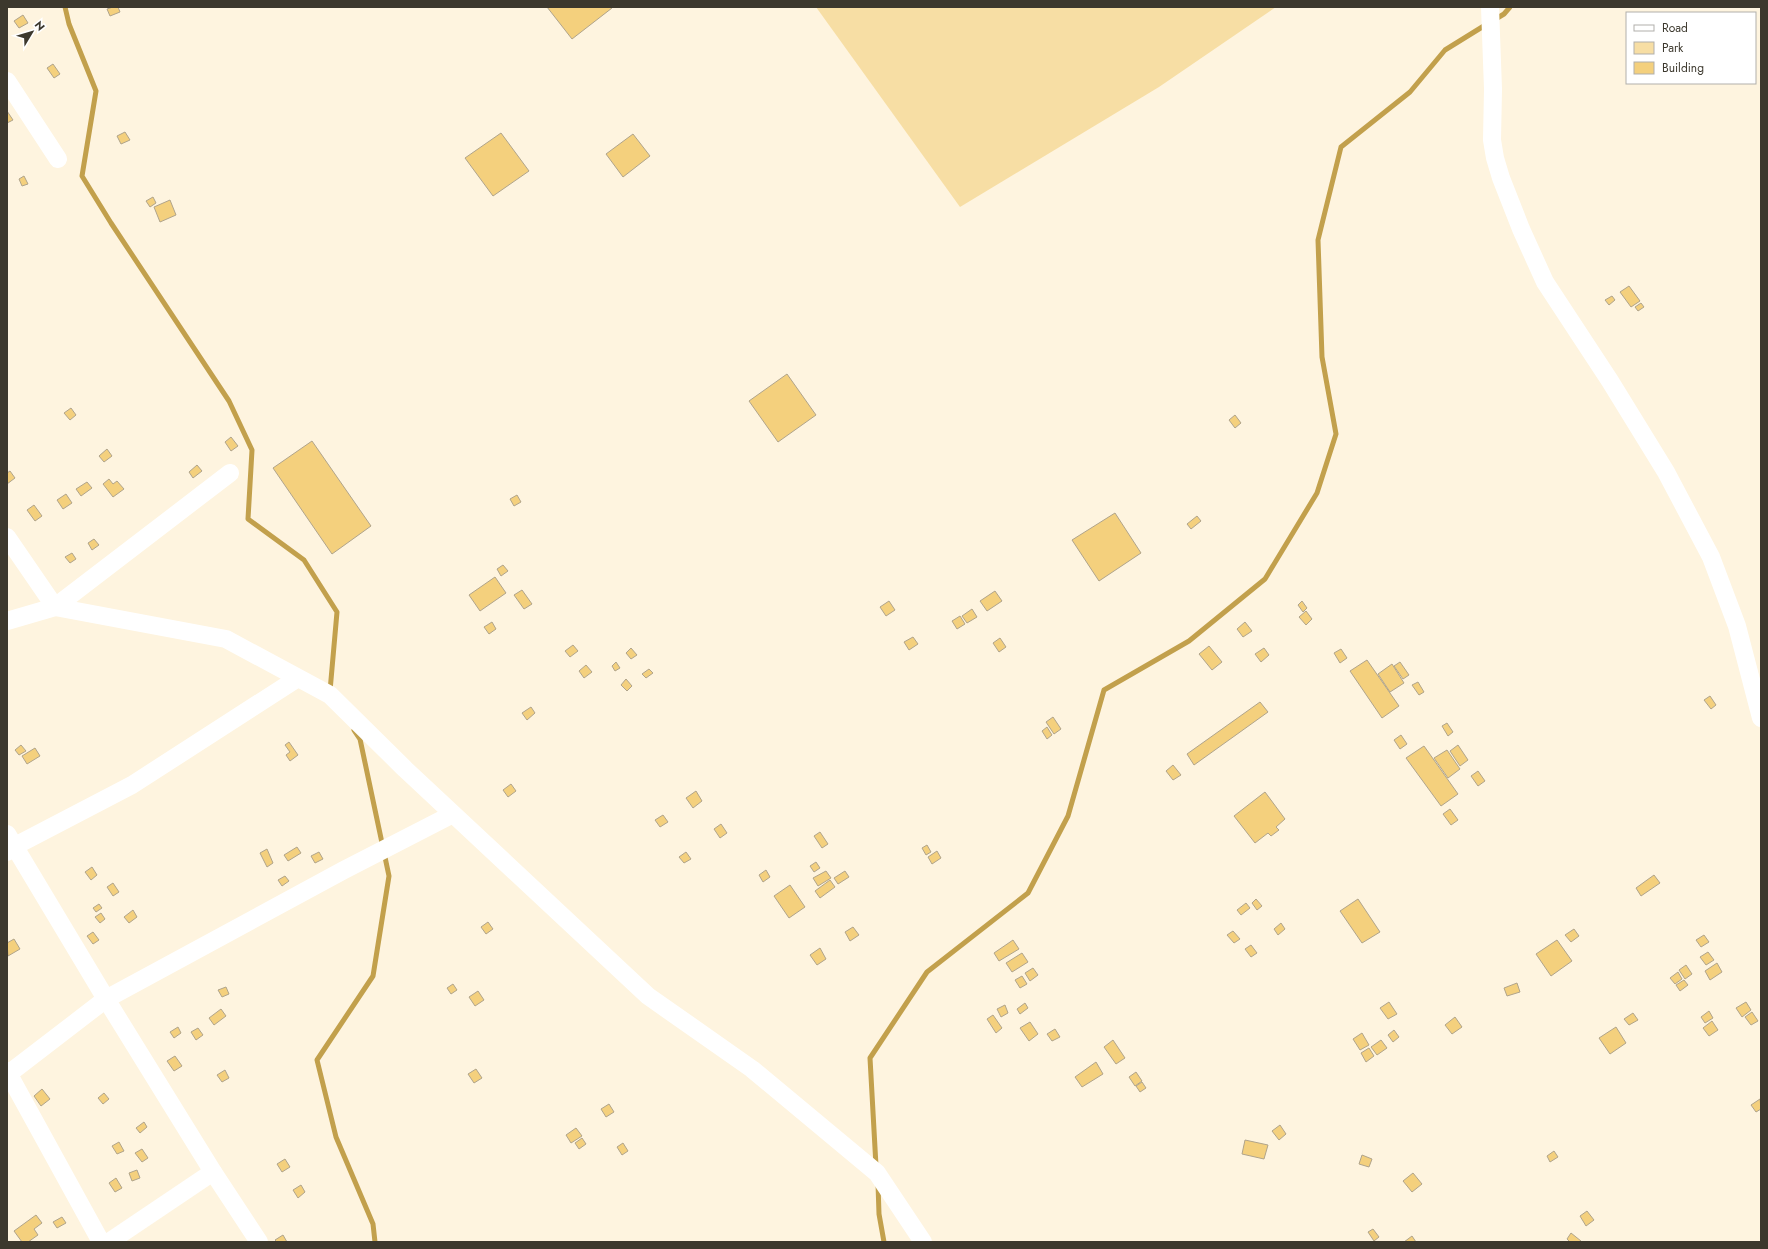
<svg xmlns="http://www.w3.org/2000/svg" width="1768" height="1249" font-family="Jost,sans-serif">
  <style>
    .green { fill: #f7dea4 }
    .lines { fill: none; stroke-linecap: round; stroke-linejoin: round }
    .stream { stroke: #c2a04c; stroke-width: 5 }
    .building { fill: #f4d07d; stroke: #b0a48b }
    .street { stroke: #fff; stroke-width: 18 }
  </style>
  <rect width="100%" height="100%" fill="#fef4df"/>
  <!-- green -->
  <polygon class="green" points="816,7 1276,7 1159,87 960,207"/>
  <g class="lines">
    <!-- stream -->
    <g class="stream">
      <polyline points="65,7 69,24 96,91 82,176 111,223 229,401 252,450 248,519 304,560 337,612 330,691"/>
      <polyline points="1494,20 1504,14 1510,7"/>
      <polyline points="354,730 360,739 389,876 373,976 317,1060 336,1137 373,1224 375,1242"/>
      <polyline points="876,1166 870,1058 927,972 1028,893 1068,816 1104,690 1189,641 1265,579 1317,493 1336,434 1322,357 1318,240 1341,147 1410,92 1445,50 1487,24"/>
      <polyline points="878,1184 879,1214 884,1242"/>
    </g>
  </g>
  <!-- building -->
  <g class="building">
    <polygon points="113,7 118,7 120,12 110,16 107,9"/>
    <polygon points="547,7 612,7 612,8 572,39"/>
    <polygon points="23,15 28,23 19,28 14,21"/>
    <polygon points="53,64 60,74 54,78 47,68"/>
    <polygon points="7,111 13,120 7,123"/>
    <polygon points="125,132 130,140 121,144 117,136"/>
    <polygon points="501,133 529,171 493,196 465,158"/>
    <polygon points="633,134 650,156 623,177 606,154"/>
    <polygon points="24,176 28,184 22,186 19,179"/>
    <polygon points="153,197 156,203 150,207 146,201"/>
    <polygon points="170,200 176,215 160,222 154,207"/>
    <polygon points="1629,286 1640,301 1631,307 1620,292"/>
    <polygon points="1612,296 1615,300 1609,305 1605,300"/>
    <polygon points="1641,303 1644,307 1638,311 1635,307"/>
    <polygon points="787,374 816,415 778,442 749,401"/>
    <polygon points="71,408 76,415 70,420 64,413"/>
    <polygon points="1235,415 1241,423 1235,428 1229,420"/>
    <polygon points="231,437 238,446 231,451 225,442"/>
    <polygon points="312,441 371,526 332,554 273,468"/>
    <polygon points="107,449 112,456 104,462 99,456"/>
    <polygon points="197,465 202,471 193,478 189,472"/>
    <polygon points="10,471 15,478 7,484 7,473"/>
    <polygon points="109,479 113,484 117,481 124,489 113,497 103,484"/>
    <polygon points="87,482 92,488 81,496 76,489"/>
    <polygon points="66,494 72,503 63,509 57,500"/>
    <polygon points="517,495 521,502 514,506 510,499"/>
    <polygon points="34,505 42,516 35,521 27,510"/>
    <polygon points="1115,513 1141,553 1099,581 1072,540"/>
    <polygon points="1197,516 1201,521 1191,529 1187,524"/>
    <polygon points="94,539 99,545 92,550 88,543"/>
    <polygon points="72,553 76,559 70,563 65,557"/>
    <polygon points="503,565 508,571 501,576 497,569"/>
    <polygon points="495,577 506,593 480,611 469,595"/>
    <polygon points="522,590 532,604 524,609 514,595"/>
    <polygon points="995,591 1002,601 987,611 980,601"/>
    <polygon points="889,601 895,610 886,616 880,607"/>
    <polygon points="1302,601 1307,608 1303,612 1298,605"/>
    <polygon points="972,609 977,617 967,623 962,616"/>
    <polygon points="1306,611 1312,619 1306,625 1299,617"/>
    <polygon points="960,616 965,624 957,629 952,621"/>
    <polygon points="492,622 496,629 489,634 484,627"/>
    <polygon points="1245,622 1252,631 1243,637 1237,629"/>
    <polygon points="913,637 918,644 909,650 904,642"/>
    <polygon points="1000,638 1006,647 999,652 993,643"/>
    <polygon points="573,645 578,651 570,657 565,651"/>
    <polygon points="1209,646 1222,662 1212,670 1199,654"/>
    <polygon points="631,648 637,655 631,659 626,653"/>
    <polygon points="1264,648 1269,655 1261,662 1255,654"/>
    <polygon points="1341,649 1347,658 1340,663 1334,653"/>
    <polygon points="1367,660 1399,706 1382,718 1350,671"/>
    <polygon points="616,662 620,668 615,671 612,666"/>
    <polygon points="1400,662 1409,675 1403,679 1394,666"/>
    <polygon points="1392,664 1404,683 1390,692 1378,674"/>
    <polygon points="586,665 592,672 584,678 579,671"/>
    <polygon points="649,669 653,673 646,678 642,674"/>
    <polygon points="626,679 632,686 627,691 621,685"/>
    <polygon points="1418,682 1424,692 1419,695 1412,685"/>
    <polygon points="1710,696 1716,705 1711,709 1704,700"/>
    <polygon points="1260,702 1268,712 1194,765 1187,754"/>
    <polygon points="531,707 535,713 527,720 522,713"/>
    <polygon points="1053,717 1061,729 1054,734 1046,722"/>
    <polygon points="1447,723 1453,732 1448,736 1442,726"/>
    <polygon points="1047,727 1052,735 1047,739 1042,731"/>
    <polygon points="1401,735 1407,744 1400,749 1394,740"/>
    <polygon points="289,742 298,755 290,761 286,755 290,752 285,745"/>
    <polygon points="21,745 26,751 19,755 15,750"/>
    <polygon points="1458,745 1468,760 1460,766 1450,751"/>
    <polygon points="1424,746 1458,794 1441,806 1406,758"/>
    <polygon points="35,748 40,756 27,764 22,756"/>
    <polygon points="1447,750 1460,769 1448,778 1434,758"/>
    <polygon points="1173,765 1181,775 1173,780 1166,771"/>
    <polygon points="1478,771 1485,781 1478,786 1471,776"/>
    <polygon points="511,784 516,791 508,797 503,790"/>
    <polygon points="696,791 702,801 693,808 686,798"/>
    <polygon points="1265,792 1285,819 1276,827 1279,830 1271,836 1268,833 1255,843 1234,816"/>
    <polygon points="1450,809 1458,820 1451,825 1443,814"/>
    <polygon points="663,815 668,822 660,827 655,820"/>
    <polygon points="721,824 727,833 720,838 714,829"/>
    <polygon points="820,832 828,844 822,848 814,836"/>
    <polygon points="927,845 931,852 926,855 922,848"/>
    <polygon points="297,847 301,853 288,861 284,855"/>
    <polygon points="267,849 273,863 267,867 260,853"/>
    <polygon points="937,851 941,858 932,864 928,857"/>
    <polygon points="319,852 323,859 315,863 311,856"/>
    <polygon points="686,852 691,859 684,863 679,857"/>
    <polygon points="816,862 820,868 814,872 810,866"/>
    <polygon points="92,867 97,875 91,880 85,872"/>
    <polygon points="766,870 770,877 763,882 759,875"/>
    <polygon points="826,871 831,878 818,886 813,878"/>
    <polygon points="845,871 849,877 838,884 834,878"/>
    <polygon points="1654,875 1660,883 1641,896 1636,888"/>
    <polygon points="285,876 289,881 282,886 278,880"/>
    <polygon points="830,880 835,887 820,898 815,891"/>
    <polygon points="113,883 119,892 113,896 107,887"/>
    <polygon points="790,885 805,907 789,918 774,896"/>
    <polygon points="1256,899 1262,906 1257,910 1252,903"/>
    <polygon points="1358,899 1380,932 1362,943 1340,911"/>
    <polygon points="1246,903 1250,908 1241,915 1237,910"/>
    <polygon points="99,904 102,908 96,912 93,908"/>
    <polygon points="133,910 137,917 129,923 124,917"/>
    <polygon points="101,913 105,919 100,923 95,917"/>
    <polygon points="488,922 493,929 486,934 481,927"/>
    <polygon points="1281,923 1285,929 1278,935 1274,929"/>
    <polygon points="853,927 859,935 850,941 845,932"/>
    <polygon points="1574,929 1579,936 1571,942 1565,935"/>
    <polygon points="1233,931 1240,939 1234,943 1227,935"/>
    <polygon points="93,932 99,940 93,944 87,936"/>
    <polygon points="1704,935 1709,942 1701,947 1696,940"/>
    <polygon points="14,939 20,949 8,956 7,943"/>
    <polygon points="1013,940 1019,949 999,961 994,953"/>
    <polygon points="1557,940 1572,961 1551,976 1536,954"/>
    <polygon points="1251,945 1257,953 1251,957 1245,949"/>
    <polygon points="820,948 826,959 817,965 810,955"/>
    <polygon points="1708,952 1714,960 1706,965 1700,957"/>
    <polygon points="1022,953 1028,962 1012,972 1006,963"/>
    <polygon points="1717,963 1722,972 1710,980 1705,971"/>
    <polygon points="1686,965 1692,974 1685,979 1679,970"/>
    <polygon points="1033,968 1038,975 1030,981 1025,973"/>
    <polygon points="1678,972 1682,979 1675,984 1670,978"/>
    <polygon points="1022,976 1027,984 1020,988 1015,980"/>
    <polygon points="1684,980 1688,985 1680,991 1676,985"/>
    <polygon points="1517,983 1520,992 1507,996 1504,988"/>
    <polygon points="453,984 457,990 451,994 447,988"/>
    <polygon points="226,987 229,994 222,997 218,990"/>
    <polygon points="478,991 484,1000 475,1006 469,997"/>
    <polygon points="1389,1002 1397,1014 1388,1019 1380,1008"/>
    <polygon points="1746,1002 1751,1010 1742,1017 1736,1008"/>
    <polygon points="1025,1003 1028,1008 1020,1014 1017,1009"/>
    <polygon points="1005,1005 1008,1013 1001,1017 997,1009"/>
    <polygon points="221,1009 226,1016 214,1025 209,1018"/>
    <polygon points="1709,1011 1713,1018 1705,1023 1701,1017"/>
    <polygon points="1752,1012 1758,1021 1751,1025 1745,1017"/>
    <polygon points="1633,1013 1638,1020 1629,1025 1624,1019"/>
    <polygon points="993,1015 1002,1028 996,1033 987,1019"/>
    <polygon points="1455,1017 1462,1027 1452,1034 1445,1025"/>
    <polygon points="1712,1021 1718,1030 1709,1036 1703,1028"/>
    <polygon points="1030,1022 1038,1034 1029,1041 1020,1028"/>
    <polygon points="178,1027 181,1033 174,1038 170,1032"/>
    <polygon points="1616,1027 1626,1043 1610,1054 1599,1038"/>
    <polygon points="198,1028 203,1035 196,1040 191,1032"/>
    <polygon points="1055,1029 1060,1037 1052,1041 1047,1034"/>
    <polygon points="1394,1030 1399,1037 1393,1042 1388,1035"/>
    <polygon points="1362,1033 1369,1045 1360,1050 1353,1039"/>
    <polygon points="1113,1040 1125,1058 1116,1064 1104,1047"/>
    <polygon points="1381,1040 1387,1048 1377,1055 1371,1047"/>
    <polygon points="1369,1048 1374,1056 1366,1062 1361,1053"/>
    <polygon points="175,1056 182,1066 174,1071 167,1061"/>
    <polygon points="1096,1062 1103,1074 1082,1087 1075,1077"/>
    <polygon points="476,1069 482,1078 474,1083 468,1074"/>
    <polygon points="225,1070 229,1078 222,1082 217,1075"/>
    <polygon points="1136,1072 1142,1081 1135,1086 1129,1077"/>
    <polygon points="1142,1082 1146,1088 1140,1092 1136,1086"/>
    <polygon points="42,1089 50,1099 41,1106 34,1096"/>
    <polygon points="104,1093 109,1099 103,1104 98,1098"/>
    <polygon points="1760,1099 1761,1109 1756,1112 1751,1105"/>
    <polygon points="609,1104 614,1112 606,1117 601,1109"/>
    <polygon points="144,1122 147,1127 140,1133 136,1128"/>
    <polygon points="1280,1125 1286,1134 1279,1140 1272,1131"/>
    <polygon points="576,1128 582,1136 571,1143 566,1135"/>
    <polygon points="582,1138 586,1144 579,1149 575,1143"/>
    <polygon points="1245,1140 1268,1145 1264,1159 1242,1154"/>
    <polygon points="119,1142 124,1151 117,1154 112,1146"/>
    <polygon points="623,1143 628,1151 622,1155 617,1147"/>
    <polygon points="142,1149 148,1158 142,1162 135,1153"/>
    <polygon points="1554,1151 1558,1157 1550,1162 1547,1156"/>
    <polygon points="1362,1155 1372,1159 1369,1167 1359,1164"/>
    <polygon points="285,1159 290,1167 282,1172 277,1164"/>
    <polygon points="137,1170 140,1178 132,1181 129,1173"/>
    <polygon points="1413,1173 1422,1184 1412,1192 1403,1181"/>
    <polygon points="116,1178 122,1188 115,1192 109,1183"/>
    <polygon points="301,1185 305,1192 298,1198 293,1190"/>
    <polygon points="1587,1211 1594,1220 1586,1226 1580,1216"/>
    <polygon points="36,1215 42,1223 34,1229 38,1235 28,1242 22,1242 14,1231"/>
    <polygon points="62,1217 66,1223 57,1228 53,1222"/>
    <polygon points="1373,1229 1379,1237 1374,1241 1368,1232"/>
    <polygon points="1571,1233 1581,1241 1580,1242 1570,1242 1567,1239"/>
    <polygon points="283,1235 287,1242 277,1242 275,1240"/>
    <polygon points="1412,1236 1416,1242 1404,1242"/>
  </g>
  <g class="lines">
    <!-- street -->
    <g class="street">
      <polyline points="1490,7 1493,89 1492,140 1495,158 1501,178 1521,229 1545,282 1610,381 1666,472 1711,557 1737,626 1761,718"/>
      <polyline points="7,81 58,159"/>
      <polyline points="7,537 55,607 226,639 330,695 405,769 648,996 752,1069 877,1173 923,1242"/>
      <polyline points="7,621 55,607 230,473"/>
      <polyline points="7,834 106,999 213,1172 259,1242"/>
      <polyline points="7,852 15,846 132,785 298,678"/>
      <polyline points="7,1071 101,1242"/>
      <polyline points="7,1075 106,999 344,870 453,814"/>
      <polyline points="109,1242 213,1172"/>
    </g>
  </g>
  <!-- border -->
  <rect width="1768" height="1249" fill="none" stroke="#3c382d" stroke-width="16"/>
  <!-- legend -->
  <rect x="1626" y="12" width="130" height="72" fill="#ffffff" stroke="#b1afab"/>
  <rect x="1634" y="25" width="20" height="6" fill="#ffffff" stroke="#b1afab"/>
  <text x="1662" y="32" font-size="12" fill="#3c382d">Road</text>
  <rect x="1634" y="42" width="20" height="12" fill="#f7dea4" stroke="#b1afab"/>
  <text x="1662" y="52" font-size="12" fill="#3c382d">Park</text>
  <rect x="1634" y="62" width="20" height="12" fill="#f4d07d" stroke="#b1afab"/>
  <text x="1662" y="72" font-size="12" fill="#3c382d">Building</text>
  <!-- north arrow -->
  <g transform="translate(32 32) rotate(52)" stroke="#ffffff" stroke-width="3" paint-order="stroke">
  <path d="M0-3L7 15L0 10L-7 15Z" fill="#3c382d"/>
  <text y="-6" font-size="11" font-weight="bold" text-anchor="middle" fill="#3c382d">N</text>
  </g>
</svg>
